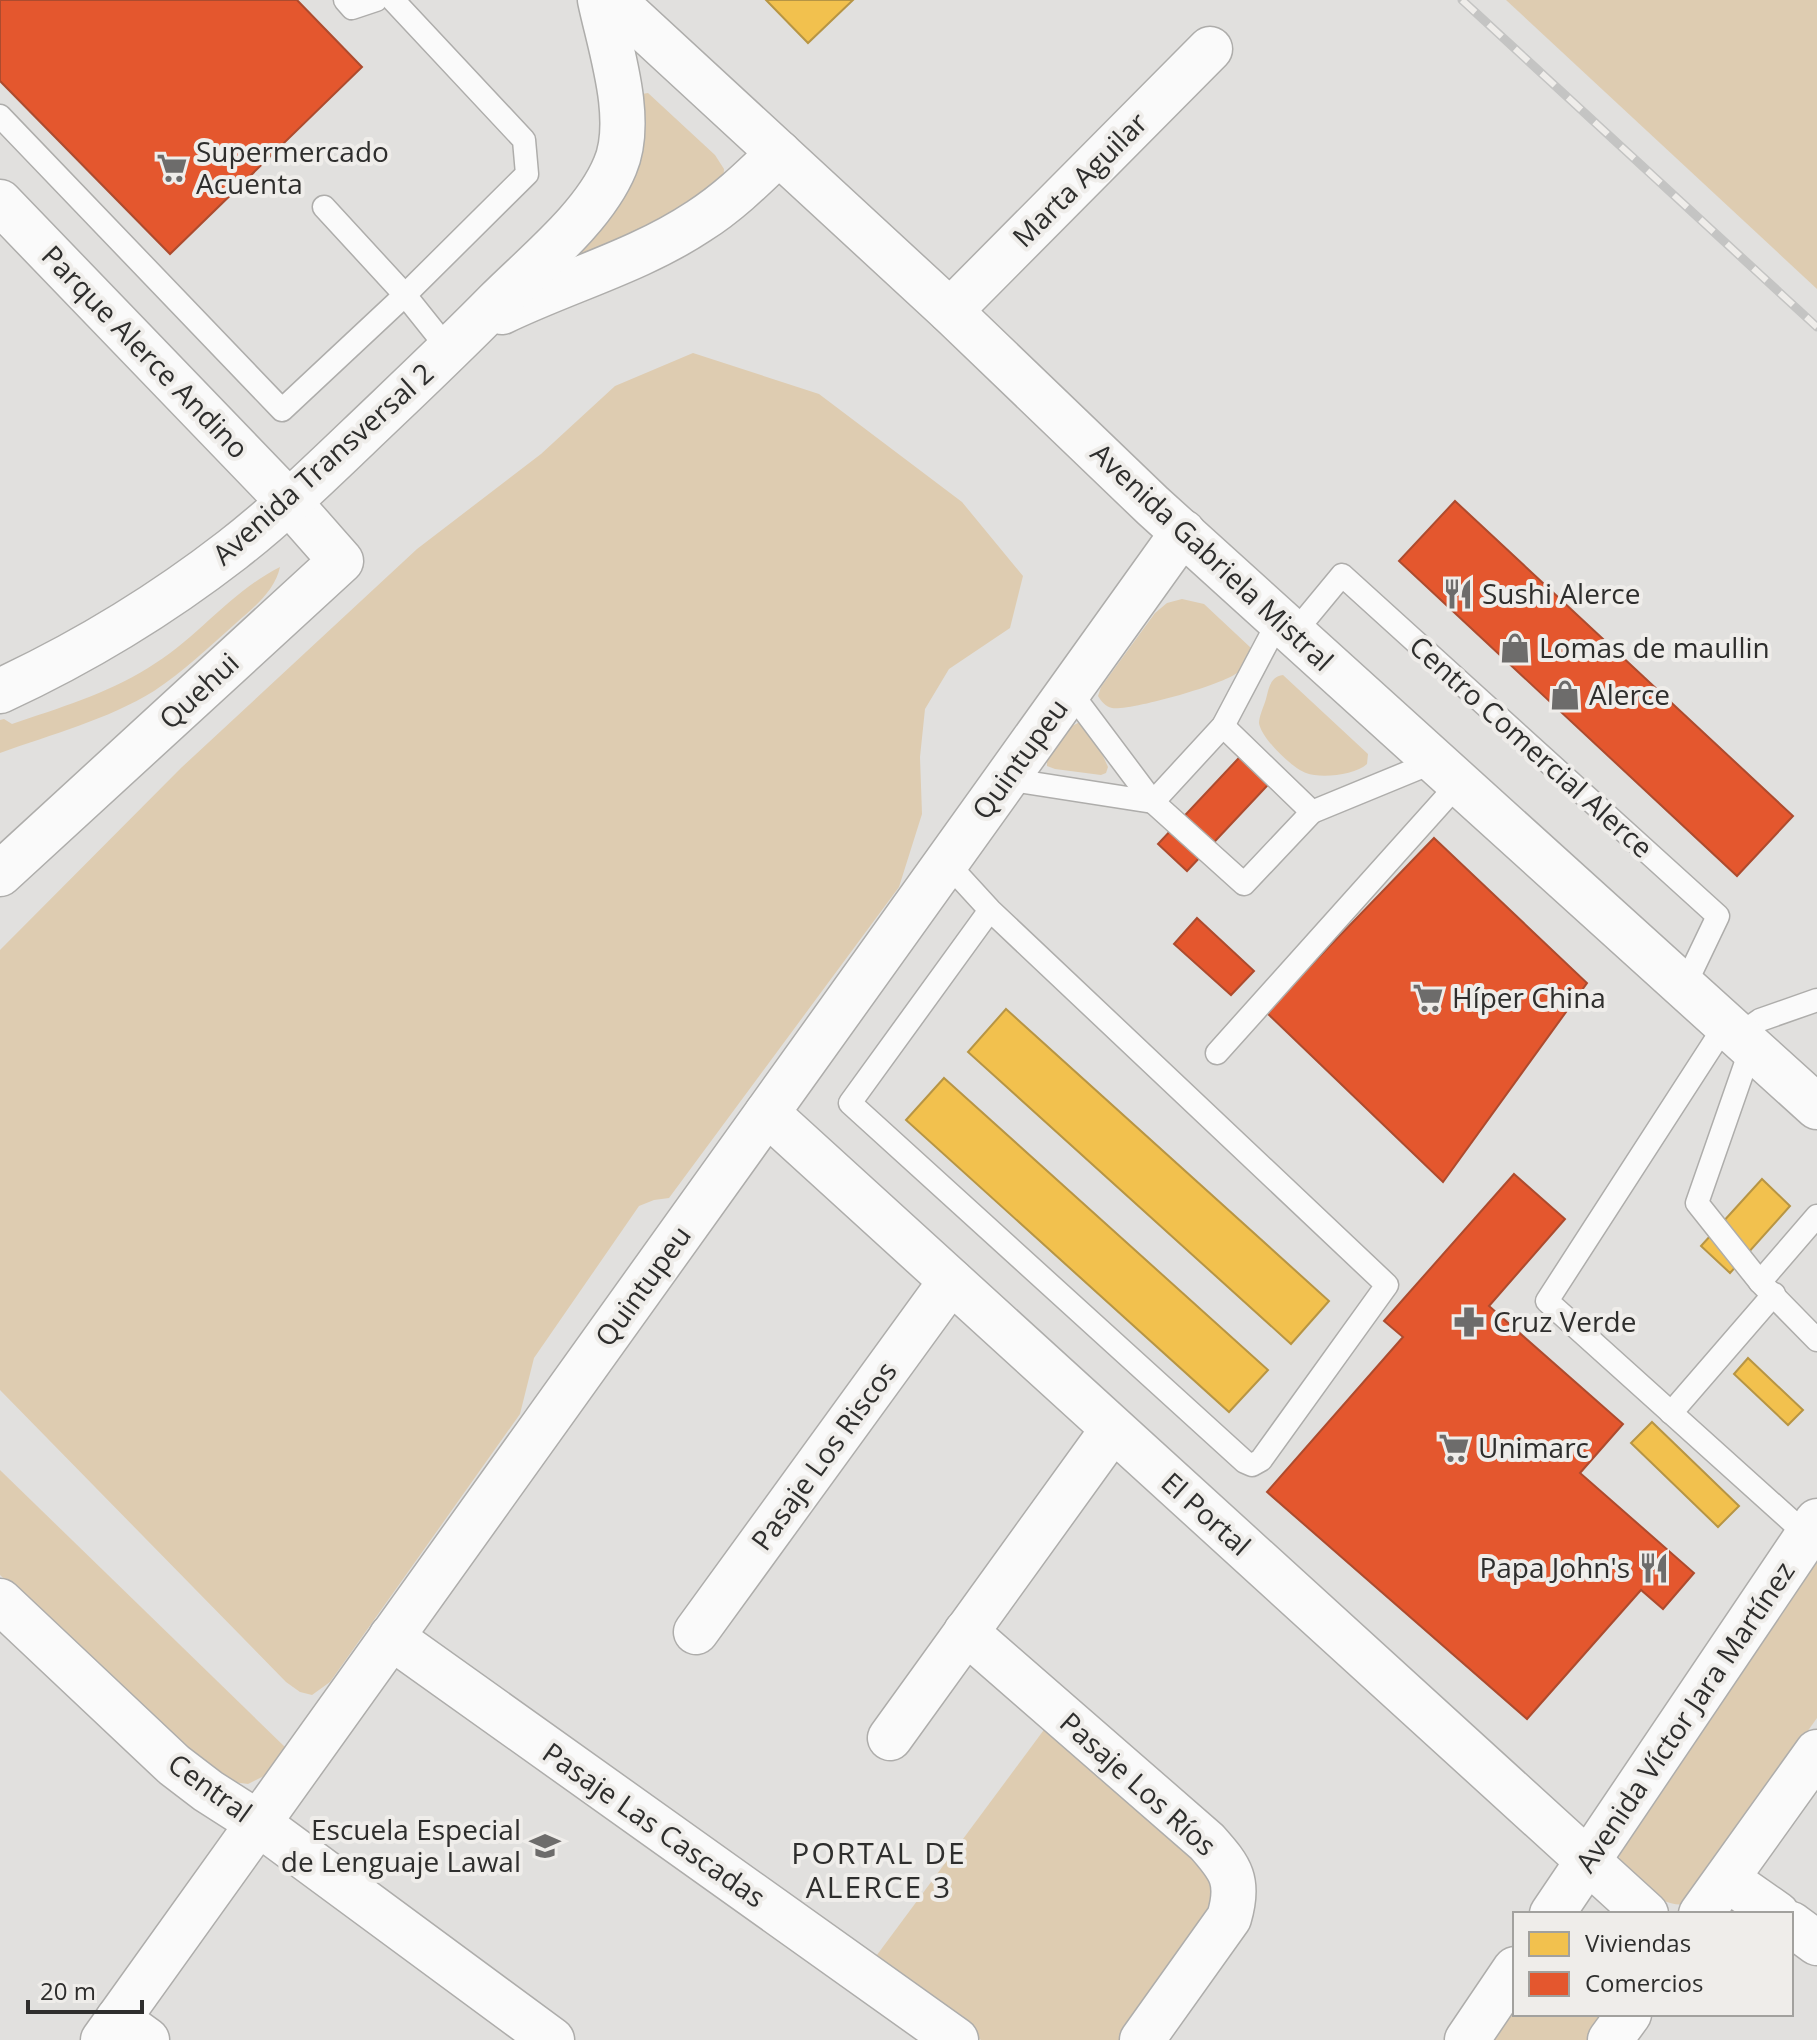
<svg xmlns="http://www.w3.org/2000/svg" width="1817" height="2040" font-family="'Open Sans',sans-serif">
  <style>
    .green { fill: #deccb1 }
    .homes { fill: #f2c14e; stroke: #b79544; stroke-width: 2 }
    .shops { fill: #e4572e; stroke: #ad4b2e; stroke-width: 2 }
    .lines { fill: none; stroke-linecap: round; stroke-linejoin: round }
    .service-casing { stroke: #aeadab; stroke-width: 25 }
    .minor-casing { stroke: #aeadab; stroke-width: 47 }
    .tertiary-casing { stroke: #aeadab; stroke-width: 47 }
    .secondary-casing { stroke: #aeadab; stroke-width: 47 }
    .primary-casing { stroke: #aeadab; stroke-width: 47 }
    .service { stroke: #fafafa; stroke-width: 22 }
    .minor { stroke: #fafafa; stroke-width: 44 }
    .tertiary { stroke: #fafafa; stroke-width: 44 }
    .secondary { stroke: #fafafa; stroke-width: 44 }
    .primary { stroke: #fafafa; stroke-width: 44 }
    .rail-casing { stroke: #c4c4c3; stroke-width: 9 }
    .rail { stroke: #efedea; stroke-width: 6; stroke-dasharray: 18; stroke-linecap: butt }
    .labels { text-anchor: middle; stroke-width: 8; stroke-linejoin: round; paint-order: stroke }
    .poi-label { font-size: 28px; fill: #2e2e2d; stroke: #efedea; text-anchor: start }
    .street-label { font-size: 28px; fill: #2e2e2d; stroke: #efedea }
    .neighbourhood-label { font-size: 30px; letter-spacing: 2px; fill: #2e2e2d; stroke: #efedea }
  </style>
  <rect width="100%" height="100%" fill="#e1e0de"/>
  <!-- green -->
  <g class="green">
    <polygon points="1506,0 1817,0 1817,289"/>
    <path d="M648,93l67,62 9,14 -1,15 -32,25 -121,52c20,-26 65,-74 72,-104 5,-21 -3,-42 0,-63z"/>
    <polygon points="693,353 819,394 962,502 1023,576 1010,628 949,669 925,709 920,757 922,814 899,887 669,1198 654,1200 639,1206 534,1358 520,1414 330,1682 312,1695 300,1692 286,1682 0,1390 0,950 181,768 417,549 541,454 615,386"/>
    <path d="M280,567c-5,24 -27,41 -45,57 -26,23 -52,48 -81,67 -47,29 -102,43 -154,62v-33l4,-1 8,5c47,-16 94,-30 136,-56 48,-28 82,-76 132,-101z"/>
    <path d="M1182,599l22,5 47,44c1,11 -4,18 -14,25 -15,12 -107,38 -125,35 -7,-2 -10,-6 -14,-12l3,-9 54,-74 12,-10z"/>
    <path d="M1283,675l85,79 -1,10c-12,11 -46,15 -61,9 -14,-5 -45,-35 -47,-50 0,-7 5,-17 7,-24 3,-11 4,-22 17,-24z"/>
    <polygon points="1082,721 1090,727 1108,767 1106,773 1101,775 1055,769 1047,766 1047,760 1072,726"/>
    <polygon points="0,1470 286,1748 264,1776 248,1784 233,1782 186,1752 0,1575"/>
    <path d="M1817,1562v156l-132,186c-22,5 -63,-27 -66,-48z"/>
    <polygon points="1046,1727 1195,1853 1211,1881 1214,1897 1210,1912 1120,2040 981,2040 874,1959"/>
    <polygon points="1515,2008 1515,2014 1607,2014 1588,2040 1493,2040"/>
  </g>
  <!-- homes -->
  <g class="homes">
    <polygon points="766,0 853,0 808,43"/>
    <polygon points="1006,1009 1329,1301 1291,1344 968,1052"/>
    <polygon points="944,1078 1268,1370 1229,1412 906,1120"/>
    <polygon points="1762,1179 1790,1206 1730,1273 1701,1246"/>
    <polygon points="1748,1358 1803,1410 1788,1425 1734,1374"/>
    <polygon points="1652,1422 1739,1506 1718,1527 1631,1443"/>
  </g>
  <!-- shops -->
  <g class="shops">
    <polygon points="0,0 297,0 362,67 170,254 0,81"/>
    <polygon points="1455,501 1793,816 1737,876 1399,561"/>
    <polygon points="1251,745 1280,772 1187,871 1158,844"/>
    <polygon points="1434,838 1587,983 1443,1182 1266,1012"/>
    <polygon points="1197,918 1254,971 1231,995 1174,944"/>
    <polygon points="1514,1174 1565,1219 1489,1306 1623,1424 1580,1473 1694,1573 1663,1609 1641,1590 1527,1719 1267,1492 1403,1337 1384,1321"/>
  </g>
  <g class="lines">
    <!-- service casing -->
    <g class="service-casing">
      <g id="service">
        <polyline points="345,0 352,8 376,0"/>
        <polyline points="0,116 282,410 405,295 527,174 524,140 393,0"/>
        <polyline points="324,207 405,295 449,350"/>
        <polyline points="1294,633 1342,575 1718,916 1684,987"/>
        <polyline points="1069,690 1153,802 1244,884 1312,812 1436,761"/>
        <polyline points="1223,726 1312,812"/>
        <polyline points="1006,779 1153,802 1223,726 1279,620"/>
        <polyline points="946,862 990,910 1387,1285 1261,1460 1252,1465 1245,1462 850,1103 990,910"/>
        <polyline points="1726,1024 1547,1301 1807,1535"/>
        <polyline points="1737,1036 1760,1020 1817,1000"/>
        <polyline points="1751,1048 1697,1203 1760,1282 1817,1340"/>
        <polyline points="1217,1053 1459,783"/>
        <polyline points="1760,1282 1817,1216"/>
        <polyline points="1671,1413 1774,1294"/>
      </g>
    </g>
    <!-- minor casing -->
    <g class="minor-casing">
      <g id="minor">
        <polyline points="0,202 289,502 341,561 0,874"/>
        <polyline points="950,311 1210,49"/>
        <path d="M502,312c64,-31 137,-51 197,-91 30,-19 55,-44 80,-68"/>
        <path d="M0,691c82,-38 161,-86 232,-141 45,-35 85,-74 126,-113 47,-45 94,-89 139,-135 39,-39 97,-85 118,-136 20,-46 -5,-119 -15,-166"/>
        <polyline points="767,1113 1646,1914"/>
        <polyline points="0,1601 174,1765 208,1791 258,1823 552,2040"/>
        <polyline points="696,1632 951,1281"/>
        <path d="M966,1632l241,210c24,27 33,39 22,76l-87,122"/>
        <polyline points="391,1637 956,2040"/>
        <polyline points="890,1738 1113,1429"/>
        <polyline points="1727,1879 1777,1914"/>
        <polyline points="1791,1924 1817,1943"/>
        <polyline points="118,2019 147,2040"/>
      </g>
    </g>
    <!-- tertiary casing -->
    <g class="tertiary-casing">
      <polyline id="tertiary" points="103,2040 1183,532"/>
    </g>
    <!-- secondary casing -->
    <g class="secondary-casing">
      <g id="secondary">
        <polyline points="1552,1914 1817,1521"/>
        <polyline points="1701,1914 1817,1752"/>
        <polyline points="1467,2040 1515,1969"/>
        <polyline points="1610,2040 1629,2014"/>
      </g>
    </g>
    <!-- primary casing -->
    <g class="primary-casing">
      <polyline id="primary" points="613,0 950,311 1153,506 1817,1107"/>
    </g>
    <!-- service -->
    <use href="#service" class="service"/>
    <!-- minor -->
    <use href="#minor" class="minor"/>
    <!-- tertiary -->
    <use href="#tertiary" class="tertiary"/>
    <!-- secondary -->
    <use href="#secondary" class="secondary"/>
    <!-- primary -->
    <use href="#primary" class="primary"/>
    <!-- rail casing -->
    <g class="rail-casing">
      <polyline id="rail" points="1462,0 1817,327"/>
    </g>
    <!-- rail -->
    <use href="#rail" class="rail"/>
  </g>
  <!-- icons -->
  <defs>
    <g id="supermarket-bare" transform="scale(2.4)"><path d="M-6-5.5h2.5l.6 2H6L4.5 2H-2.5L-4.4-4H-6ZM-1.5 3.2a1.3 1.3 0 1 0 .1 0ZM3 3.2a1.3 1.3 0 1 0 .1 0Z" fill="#6d6c6b" stroke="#efedea" stroke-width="2.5" paint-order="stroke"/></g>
    <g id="restaurant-bare" transform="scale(2.4)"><path d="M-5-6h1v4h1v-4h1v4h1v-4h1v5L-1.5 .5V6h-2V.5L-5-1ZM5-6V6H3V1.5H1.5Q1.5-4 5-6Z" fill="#6d6c6b" stroke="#efedea" stroke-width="2.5" paint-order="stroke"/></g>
    <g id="shop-bare" transform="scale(2.4)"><path d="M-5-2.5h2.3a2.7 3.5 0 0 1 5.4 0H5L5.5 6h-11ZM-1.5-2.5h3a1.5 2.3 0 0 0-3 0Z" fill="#6d6c6b" stroke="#efedea" stroke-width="2.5" paint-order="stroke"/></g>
    <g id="pharmacy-bare" transform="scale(2.4)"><path d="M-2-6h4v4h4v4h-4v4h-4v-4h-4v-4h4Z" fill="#6d6c6b" stroke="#efedea" stroke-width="2.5" paint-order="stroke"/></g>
    <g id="school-bare" transform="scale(2.4)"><path d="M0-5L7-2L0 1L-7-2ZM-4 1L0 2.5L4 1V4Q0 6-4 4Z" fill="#6d6c6b" stroke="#efedea" stroke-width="2.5" paint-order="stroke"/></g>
  </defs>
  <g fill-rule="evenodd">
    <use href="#supermarket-bare" x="172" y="168"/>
    <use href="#restaurant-bare" x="1458" y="594"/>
    <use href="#shop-bare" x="1515" y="648"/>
    <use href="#shop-bare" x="1565" y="695"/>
    <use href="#supermarket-bare" x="1428" y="998"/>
    <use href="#pharmacy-bare" x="1469" y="1322"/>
    <use href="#supermarket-bare" x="1454" y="1448"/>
    <use href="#restaurant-bare" x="1654" y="1568"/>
    <use href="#school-bare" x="545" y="1846"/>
  </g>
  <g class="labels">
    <!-- poi labels -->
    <g class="poi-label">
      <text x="196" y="162">Supermercado<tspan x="196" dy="32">Acuenta</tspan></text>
      <text x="1482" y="604">Sushi Alerce</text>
      <text x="1539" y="658">Lomas de maullin</text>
      <text x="1589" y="705">Alerce</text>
      <text x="1452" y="1008">Híper China</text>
      <text x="1493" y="1332">Cruz Verde</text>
      <text x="1478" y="1458">Unimarc</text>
      <text x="1630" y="1578" text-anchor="end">Papa John's</text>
      <text x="521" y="1840" text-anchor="end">Escuela Especial<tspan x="521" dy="32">de Lenguaje Lawal</tspan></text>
    </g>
    <!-- street labels -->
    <g class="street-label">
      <text transform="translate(1080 180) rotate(-45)" y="10">Marta Aguilar</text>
      <text transform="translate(145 352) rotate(46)" y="10">Parque Alerce Andino</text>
      <text transform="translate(323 464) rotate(-42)" y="10">Avenida Transversal 2</text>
      <text transform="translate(1212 557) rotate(43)" y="10">Avenida Gabriela Mistral</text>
      <text transform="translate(199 691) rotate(-43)" y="10">Quehui</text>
      <text transform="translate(1531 747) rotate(42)" y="10">Centro Comercial Alerce</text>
      <text transform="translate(1020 759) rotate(-54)" y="10">Quintupeu</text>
      <text transform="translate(643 1286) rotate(-54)" y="10">Quintupeu</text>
      <text transform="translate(824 1456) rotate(-54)" y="10">Pasaje Los Riscos</text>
      <text transform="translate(1206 1514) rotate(42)" y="10">El Portal</text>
      <text transform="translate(1685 1717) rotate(-56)" y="10">Avenida Víctor Jara Martínez</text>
      <text transform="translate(1138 1784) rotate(42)" y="10">Pasaje Los Ríos</text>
      <text transform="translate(210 1788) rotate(36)" y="10">Central</text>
      <text transform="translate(654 1825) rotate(35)" y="10">Pasaje Las Cascadas</text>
    </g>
    <!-- neighbourhood labels -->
    <g class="neighbourhood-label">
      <text x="879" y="1864">PORTAL DE<tspan x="879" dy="34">ALERCE 3</tspan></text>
    </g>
  </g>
  <!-- legend -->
  <rect x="1513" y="1912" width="280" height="104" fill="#efedea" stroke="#a2a19e" stroke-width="2"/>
  <rect x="1529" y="1932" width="40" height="24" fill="#f2c14e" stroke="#a2a19e" stroke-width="2"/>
  <text x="1585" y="1952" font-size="24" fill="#2e2e2d">Viviendas</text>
  <rect x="1529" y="1972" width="40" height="24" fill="#e4572e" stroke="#a2a19e" stroke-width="2"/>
  <text x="1585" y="1992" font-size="24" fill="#2e2e2d">Comercios</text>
  <!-- scale -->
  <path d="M28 2000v12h114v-12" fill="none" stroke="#2e2e2d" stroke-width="4"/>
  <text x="40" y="2000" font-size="24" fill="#2e2e2d" stroke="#efedea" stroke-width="6" paint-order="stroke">20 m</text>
</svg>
